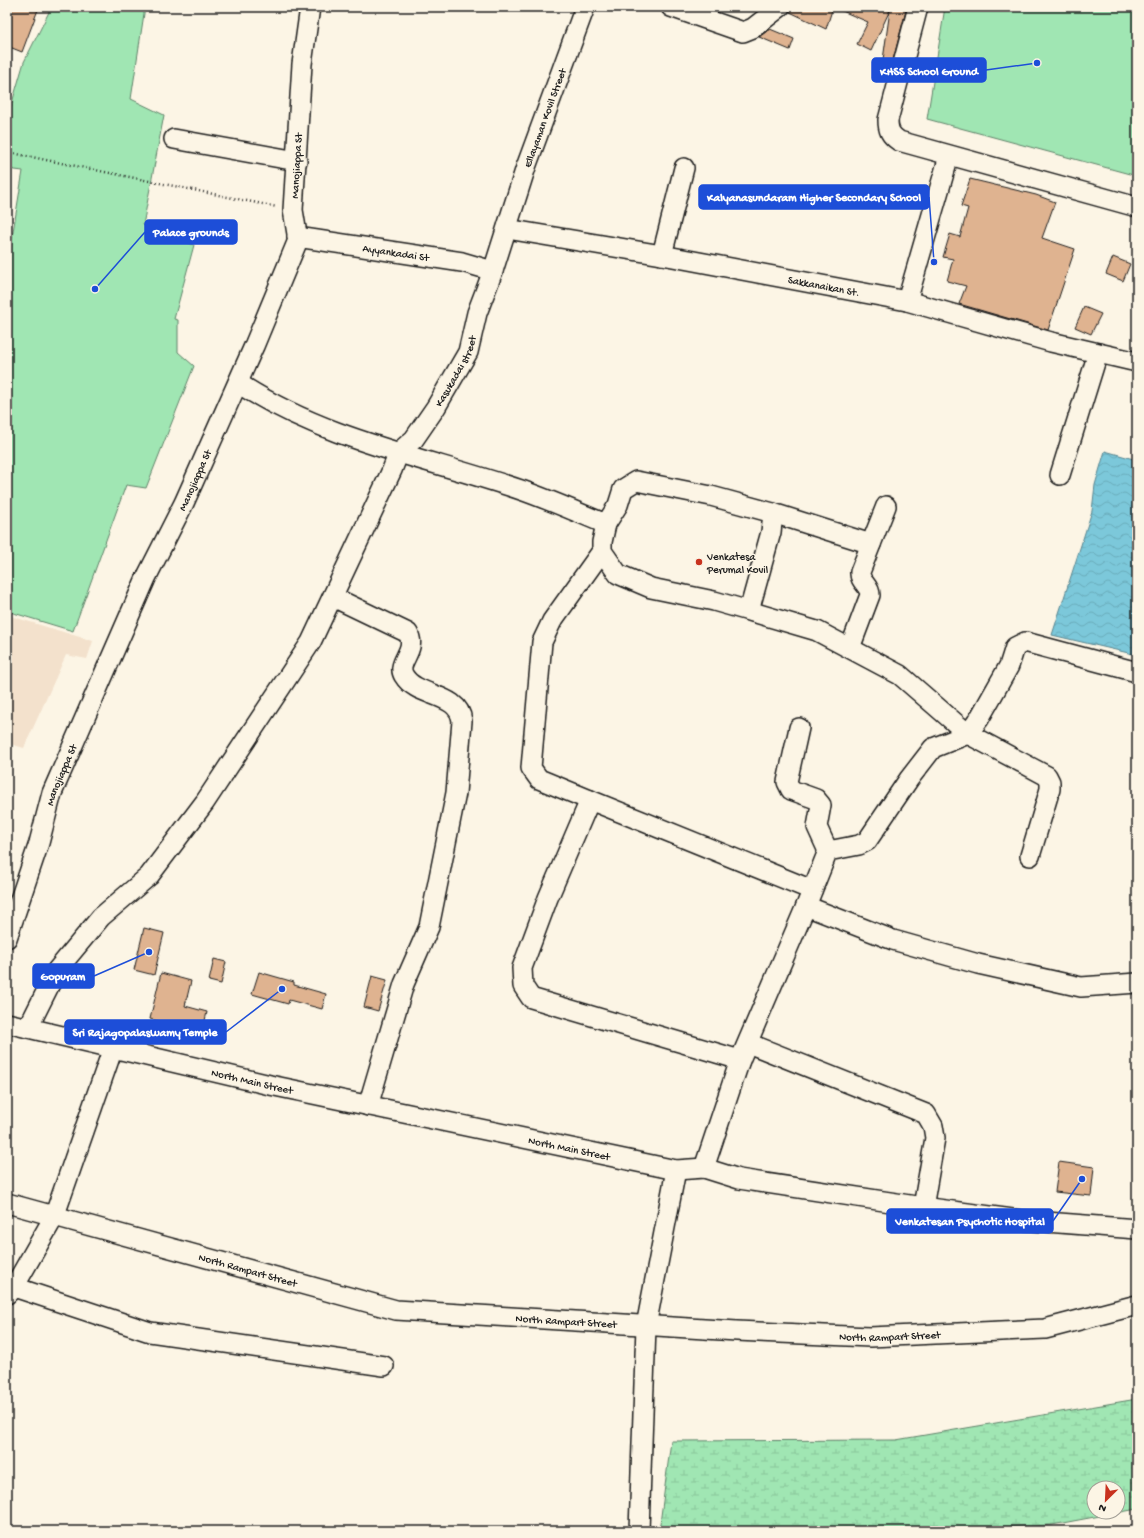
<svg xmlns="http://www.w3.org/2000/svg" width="1144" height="1538" font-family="'Gochi Hand',sans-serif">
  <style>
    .built { fill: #f3e1cc }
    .wetland { fill: url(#wetland-marsh); stroke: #5e8168; fill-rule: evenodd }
    .garden { fill: #a0e6b3; stroke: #5e8168 }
    .water { fill: url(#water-waves); stroke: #55838e }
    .building { fill: #dfb390; stroke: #1c1c1c }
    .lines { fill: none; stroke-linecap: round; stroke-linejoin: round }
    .minor-casing { stroke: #1c1c1c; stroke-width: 22 }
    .path { stroke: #1c1c1c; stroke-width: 2.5; stroke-dasharray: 1 3; stroke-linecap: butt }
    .minor { stroke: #fcf5e5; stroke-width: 19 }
    .poi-dot { fill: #c8321e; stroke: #fcf5e5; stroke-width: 1.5 }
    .labels { text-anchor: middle; stroke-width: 3; stroke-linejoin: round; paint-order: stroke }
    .street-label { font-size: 11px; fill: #1c1c1c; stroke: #fcf5e5 }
    .poi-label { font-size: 11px; fill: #1c1c1c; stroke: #fcf5e5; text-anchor: start }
    .leader { fill: none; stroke: #1d4ed8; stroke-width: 1.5 }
    .callout-dot { fill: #1d4ed8; stroke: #fcf5e5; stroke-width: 1.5 }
    .callout { fill: #1d4ed8; stroke: #1d4ed8; stroke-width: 1.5 }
    .callout-label { font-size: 12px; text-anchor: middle; font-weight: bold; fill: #fff }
  </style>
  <defs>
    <pattern id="wetland-marsh" width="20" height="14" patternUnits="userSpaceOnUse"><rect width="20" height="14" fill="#a0e6b3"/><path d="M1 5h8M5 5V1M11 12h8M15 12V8" fill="none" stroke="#89c599"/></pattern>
    <pattern id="water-waves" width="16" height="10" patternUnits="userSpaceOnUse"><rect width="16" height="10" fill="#7bc8da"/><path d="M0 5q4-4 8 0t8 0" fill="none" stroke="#6aabba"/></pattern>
  </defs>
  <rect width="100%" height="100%" fill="#fcf5e5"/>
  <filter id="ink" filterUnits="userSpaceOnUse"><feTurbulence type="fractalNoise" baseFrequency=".025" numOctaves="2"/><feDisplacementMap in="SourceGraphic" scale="8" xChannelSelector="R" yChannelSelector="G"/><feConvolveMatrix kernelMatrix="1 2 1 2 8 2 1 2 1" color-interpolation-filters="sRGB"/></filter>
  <g filter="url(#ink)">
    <!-- built -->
    <polygon class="built" points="7,615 93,641 87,659 66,655 24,748 7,743"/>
    <!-- wetland -->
    <path class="wetland" d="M1137,1399v110l-85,16 -153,6h-240l12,-90 225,-1zM1094,1488h24v24h-24z"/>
    <!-- garden -->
    <g class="garden">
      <polygon points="48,7 145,7 131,99 164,115 143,225 194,245 174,319 178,320 178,352 194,366 146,488 126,485 73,631 7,611 7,258 9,256 23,171 7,169 7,120 24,62 49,12"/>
      <polygon points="945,7 1137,7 1137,176 927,119"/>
    </g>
    <!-- water -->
    <polygon class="water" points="1105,451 1137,460 1137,655 1052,635 1092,511 1095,485"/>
    <!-- building -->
    <g class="building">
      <polygon points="7,7 39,7 22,52 7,46"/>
      <polygon points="791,7 833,7 826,29 790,12"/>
      <polygon points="833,7 907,7 889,75 881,74 890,10 871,51 857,44 868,22"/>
      <polygon points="770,29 794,39 790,50 759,37"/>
      <polygon points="970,179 1036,195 1055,202 1042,238 1075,249 1048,330 959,304 966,286 947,281 953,259 943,257 950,234 960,237 968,208 961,206"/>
      <polygon points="1113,257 1130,264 1123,281 1106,274"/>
      <polygon points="1084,307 1101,314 1091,334 1075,327"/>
      <polygon points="144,928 164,933 154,975 134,970"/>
      <polygon points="214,959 226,962 221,984 209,981"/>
      <polygon points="259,972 294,982 294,985 326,994 322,1009 289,1000 288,1004 252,994"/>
      <polygon points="161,973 191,981 185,1006 207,1012 202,1033 150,1019"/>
      <polygon points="372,976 387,980 378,1011 364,1007"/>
      <polygon points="1059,1162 1094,1167 1091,1196 1055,1192"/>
    </g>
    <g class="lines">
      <!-- minor casing -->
      <g class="minor-casing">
        <g id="minor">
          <polyline points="671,7 743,32 753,28 780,7"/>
          <path d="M918,7l-30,113c0,10 2,15 11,21l238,66"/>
          <polyline points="174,139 297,161"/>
          <path id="s1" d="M507,229l155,26 245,46 144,41 86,20"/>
          <path id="s2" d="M297,237l165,25 31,9"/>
          <polyline points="662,255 684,168"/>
          <polyline points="907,301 949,156"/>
          <path d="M238,383c86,57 189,75 286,108 28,10 55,22 82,33l12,-19 5,-16 13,-8 75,15 62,17 -2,19 -22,79 68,20 83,44 68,59 79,42 3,6v7l-20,67"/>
          <polyline points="1060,475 1098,353"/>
          <polyline points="773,513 871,544"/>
          <polyline points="606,524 602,542 602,551 618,574 651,588 714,601 749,611"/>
          <path d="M333,597l75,36c10,18 -13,29 -4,43 13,22 55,16 58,45l-6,72 -27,134 -25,57 -36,122"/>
          <path d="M850,648l20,-53c0,-10 -11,-13 -10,-23l26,-66"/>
          <polyline points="799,728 787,782 791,790 816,799 821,805 817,827 828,851"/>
          <polyline points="590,800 539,779 531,768 542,642 552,621 602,551"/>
          <polyline points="806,906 893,940 978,964 1081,987 1137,983"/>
          <path id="s3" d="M7,938l32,-95 13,-50 94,-215 38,-75 70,-157 44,-106 -5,-30 9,-146 8,-57"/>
          <path id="s4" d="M7,1023l263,62 406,85 28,-2 35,11 184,28 97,13 117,9"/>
          <path id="s5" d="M28,1028l29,-58 44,-53 48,-41 56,-74 106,-160 81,-172 7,-18 15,-13 22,-32 32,-55 9,-39 16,-42 33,-104 59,-160"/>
          <polyline points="748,1043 926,1114 933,1126 935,1138 923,1207"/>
          <polyline points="740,1060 531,998 523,986 522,968 548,898 590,800 812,890"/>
          <polyline points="704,1168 740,1060 806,906 828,851 859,845 867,841 909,779 933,748 968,734 979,719 1009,666 1015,647 1025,642 1137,672"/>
          <path id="s6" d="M7,1203l389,107 341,21 133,6 175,-8 92,-24"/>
          <polyline points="14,1287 150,1332 384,1366"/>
          <polyline points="7,1294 14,1287 54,1217 113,1048"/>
          <polyline points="639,1531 646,1326 676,1170"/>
        </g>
      </g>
      <!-- path -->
      <polyline class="path" points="7,152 277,207"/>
      <!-- minor -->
      <use href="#minor" class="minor"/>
    </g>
  </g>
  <!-- markers -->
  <circle class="poi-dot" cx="699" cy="562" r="4"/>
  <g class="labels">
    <!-- street labels -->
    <g class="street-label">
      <text dy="4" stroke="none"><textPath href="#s5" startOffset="1060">Ellayaman Kovil Street</textPath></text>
      <text dy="4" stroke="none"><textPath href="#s3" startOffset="832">Manojiappa St</textPath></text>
      <text dy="4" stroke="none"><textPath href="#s2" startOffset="100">Ayyankadai St</textPath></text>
      <text dy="4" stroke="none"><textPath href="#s1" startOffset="322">Sakkanaikan St.</textPath></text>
      <text dy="4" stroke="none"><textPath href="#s5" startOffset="791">Kasukadai street</textPath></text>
      <text dy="4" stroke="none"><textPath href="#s3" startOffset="496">Manojiappa St</textPath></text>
      <text dy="4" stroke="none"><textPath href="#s3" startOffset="172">Manojiappa St</textPath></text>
      <text dy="4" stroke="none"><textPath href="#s4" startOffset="252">North Main Street</textPath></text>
      <text dy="4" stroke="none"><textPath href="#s4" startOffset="576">North Main Street</textPath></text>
      <text dy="4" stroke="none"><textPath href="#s6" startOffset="250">North Rampart Street</textPath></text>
      <text dy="4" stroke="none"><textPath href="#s6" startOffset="574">North Rampart Street</textPath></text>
      <text dy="4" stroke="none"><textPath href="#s6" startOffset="898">North Rampart Street</textPath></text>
    </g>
    <!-- poi labels -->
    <g class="poi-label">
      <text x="707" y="560">Venkatesa<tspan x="707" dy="13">Perumal Kovil</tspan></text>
    </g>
  </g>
  <!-- callouts -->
  <path class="leader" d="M1037 63L986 70M934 262L929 197M95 289L145 232M149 952L94 976M282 989L226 1032M1082 1179L1053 1221"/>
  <g class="callout-dot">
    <circle cx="1037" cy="63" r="4"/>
    <circle cx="934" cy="262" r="4"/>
    <circle cx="95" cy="289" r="4"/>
    <circle cx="149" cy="952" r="4"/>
    <circle cx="282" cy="989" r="4"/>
    <circle cx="1082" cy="1179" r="4"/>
  </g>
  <g class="callout">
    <rect x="872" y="58" width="114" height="24" rx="4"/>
    <rect x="699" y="185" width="230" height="24" rx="4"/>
    <rect x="145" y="220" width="92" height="24" rx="4"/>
    <rect x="33" y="964" width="61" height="24" rx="4"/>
    <rect x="65" y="1020" width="161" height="24" rx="4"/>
    <rect x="887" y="1209" width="166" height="24" rx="4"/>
  </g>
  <g class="callout-label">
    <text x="929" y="75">KHSS School Ground</text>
    <text x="814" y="201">Kalyanasundaram Higher Secondary School</text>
    <text x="191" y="236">Palace grounds</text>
    <text x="63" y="980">Gopuram</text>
    <text x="145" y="1036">Sri Rajagopalaswamy Temple</text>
    <text x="970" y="1225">Venkatesan Psychotic Hospital</text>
  </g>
  <!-- margin -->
  <rect width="1144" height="1538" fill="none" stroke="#fcf5e5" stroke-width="24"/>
  <rect x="12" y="12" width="1120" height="1514" fill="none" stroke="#1c1c1c" stroke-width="1.5" filter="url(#ink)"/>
  <!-- north arrow -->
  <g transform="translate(1106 1500) rotate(204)"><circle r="19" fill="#fcf5e5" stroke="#a29e95"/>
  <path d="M0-3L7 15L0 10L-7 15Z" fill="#c8321e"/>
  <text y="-6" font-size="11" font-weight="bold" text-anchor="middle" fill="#1c1c1c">N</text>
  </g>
</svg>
